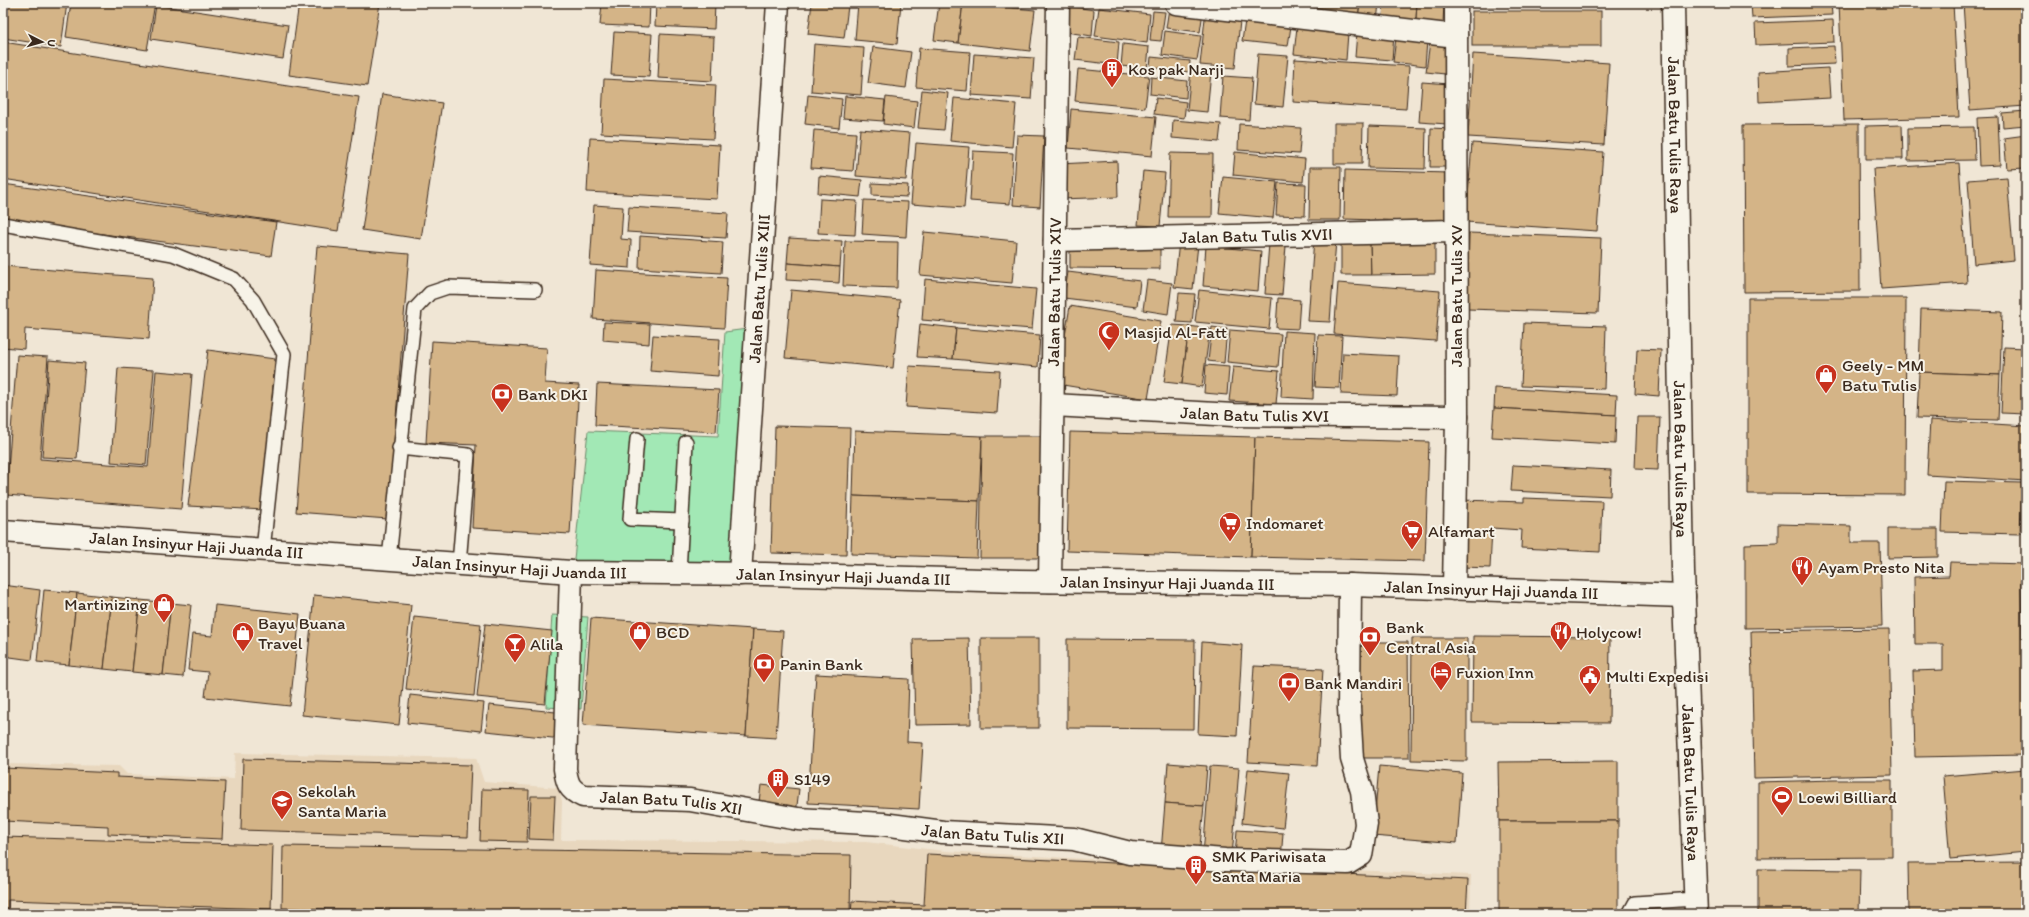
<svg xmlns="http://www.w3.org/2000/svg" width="2029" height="917" font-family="Itim,sans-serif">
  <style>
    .built { fill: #e8d7be }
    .green { fill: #a2e8b5; stroke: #6e896a }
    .building { fill: #d4b487; stroke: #3b2a1e }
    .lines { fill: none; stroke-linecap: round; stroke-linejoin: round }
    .lane-casing { stroke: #3b2a1e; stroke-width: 16 }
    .street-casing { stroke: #3b2a1e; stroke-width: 25 }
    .lane { stroke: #f7f3e8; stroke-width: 13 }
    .street { stroke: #f7f3e8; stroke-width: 22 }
    .labels { text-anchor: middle; stroke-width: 4; stroke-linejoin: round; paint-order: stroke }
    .poi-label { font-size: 17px; fill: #3b2a1e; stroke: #f7f3e8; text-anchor: start }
    .street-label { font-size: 17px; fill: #3b2a1e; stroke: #f7f3e8 }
  </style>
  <rect width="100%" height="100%" fill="#f0e6d5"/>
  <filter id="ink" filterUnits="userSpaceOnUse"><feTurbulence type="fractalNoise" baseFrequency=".025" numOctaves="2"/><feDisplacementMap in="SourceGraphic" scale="8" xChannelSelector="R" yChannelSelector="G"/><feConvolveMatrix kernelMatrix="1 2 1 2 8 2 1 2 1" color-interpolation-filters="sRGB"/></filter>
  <g filter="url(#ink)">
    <!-- built -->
    <polygon class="built" points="235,753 476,758 484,782 558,788 562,801 561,840 866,842 945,851 1105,860 1471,875 1470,914 3,914 3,764 119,766 127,774 234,779"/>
    <!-- green -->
    <g class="green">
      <polygon points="754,328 735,575 573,568 588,431 718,436 725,332"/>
      <polygon points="552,615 588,617 581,709 546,707"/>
    </g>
    <!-- building -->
    <g class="building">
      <polygon points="3,3 67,3 61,47 3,38"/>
      <polygon points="71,3 155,3 147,50 66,37"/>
      <polygon points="299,3 380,3 367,86 289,75"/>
      <polygon points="602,3 650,3 649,27 600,25"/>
      <polygon points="656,3 715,3 714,29 655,26"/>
      <polygon points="812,3 848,6 844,38 808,34"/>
      <polygon points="858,3 901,3 897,44 855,40"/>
      <polygon points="939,3 963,3 958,43 934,40"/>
      <polygon points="963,3 1035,10 1030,51 958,43"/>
      <polygon points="1269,3 1301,3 1300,12"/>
      <polygon points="1307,3 1360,3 1358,19 1306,11"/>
      <polygon points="1360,3 1379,3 1377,21 1358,19"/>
      <polygon points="1384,3 1417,3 1416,20 1383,17"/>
      <polygon points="1417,3 1444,3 1443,23 1416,20"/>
      <polygon points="1473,3 1600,3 1600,7 1473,5"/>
      <polygon points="1751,3 1831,3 1832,15 1752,18"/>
      <polygon points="1839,3 1953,3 1959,117 1844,120"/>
      <polygon points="1963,3 2023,3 2026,44 2026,106 1970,110"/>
      <polygon points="156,5 288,25 283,59 151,39"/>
      <polygon points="1069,6 1094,10 1092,36 1066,32"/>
      <polygon points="1099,8 1150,14 1147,43 1095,36"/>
      <polygon points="1169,8 1203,12 1200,32 1166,28"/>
      <polygon points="1153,11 1165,12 1161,41 1150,40"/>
      <rect x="1472" y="11" width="129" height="35"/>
      <polygon points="1205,18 1240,21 1235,68 1200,65"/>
      <polygon points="1833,20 1834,42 1756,45 1755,23"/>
      <polygon points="1245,21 1291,26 1288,46 1242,41"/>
      <polygon points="1297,27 1348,33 1346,60 1294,54"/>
      <polygon points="1165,31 1201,36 1197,60 1162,55"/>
      <polygon points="614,32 652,34 649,77 611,75"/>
      <polygon points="1357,32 1394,35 1392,60 1355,57"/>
      <polygon points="660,34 714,37 712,81 658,78"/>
      <polygon points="1078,37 1119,42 1117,65 1075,60"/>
      <polygon points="1396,38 1427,41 1425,66 1393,62"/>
      <polygon points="1430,41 1448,42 1445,74 1426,72"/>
      <polygon points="3,42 359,97 338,231 3,179"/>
      <polygon points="814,44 864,48 861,95 811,91"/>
      <polygon points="1123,44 1149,47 1147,69 1121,66"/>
      <polygon points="1834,46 1835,64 1789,66 1789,48"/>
      <polygon points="873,47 911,52 906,88 868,83"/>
      <polygon points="919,48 970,52 967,91 916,87"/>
      <polygon points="974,54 1034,58 1031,99 971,95"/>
      <polygon points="1258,54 1288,56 1283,107 1254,104"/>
      <polygon points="1473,54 1609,63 1604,145 1468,137"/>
      <polygon points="1151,57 1190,61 1189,72 1150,67"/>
      <polygon points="1295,59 1409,66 1406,109 1293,102"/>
      <polygon points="1828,68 1830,98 1759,102 1758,72"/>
      <polygon points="1078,69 1149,76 1145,108 1075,101"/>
      <polygon points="1191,70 1211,72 1207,112 1187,110"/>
      <polygon points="1223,76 1252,78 1249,120 1220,118"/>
      <polygon points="1151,77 1187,81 1186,98 1150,94"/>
      <polygon points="604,79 716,85 713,139 601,133"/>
      <polygon points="1422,82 1450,84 1447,124 1419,122"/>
      <polygon points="922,90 948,93 944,130 918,128"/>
      <polygon points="382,94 442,103 421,239 362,230"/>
      <polygon points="808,95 842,99 839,128 805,124"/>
      <polygon points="845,96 885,100 883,121 843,118"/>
      <polygon points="886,97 917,101 914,128 883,124"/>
      <polygon points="954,98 1016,104 1012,147 950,141"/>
      <polygon points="1156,98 1186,102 1184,118 1154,114"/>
      <polygon points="1071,109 1156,117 1152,156 1068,148"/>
      <polygon points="2026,111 2026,125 2003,127 2002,113"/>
      <polygon points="1998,117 2000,165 1979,166 1977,118"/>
      <polygon points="1173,120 1221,124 1219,142 1172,138"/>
      <polygon points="1334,123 1363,123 1362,164 1334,164"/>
      <polygon points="1239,124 1301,128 1299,154 1238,150"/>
      <polygon points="1859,124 1860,291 1744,292 1743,125"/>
      <polygon points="1902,125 1903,159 1866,159 1866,126"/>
      <polygon points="1369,126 1426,128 1425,169 1368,168"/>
      <polygon points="1974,127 1975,160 1908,161 1908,128"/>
      <polygon points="1431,128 1451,129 1450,167 1430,167"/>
      <polygon points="860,129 910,133 906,180 856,176"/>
      <polygon points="814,130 856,133 853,171 811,168"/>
      <polygon points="1017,135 1044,136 1040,207 1013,205"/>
      <polygon points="2026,135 2026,168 2007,169 2004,138"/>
      <polygon points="590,138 720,145 717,199 587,192"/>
      <polygon points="916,143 969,147 964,208 911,204"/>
      <polygon points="1472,143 1603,152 1597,231 1466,222"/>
      <polygon points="973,151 1013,153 1010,204 970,201"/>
      <polygon points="1235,152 1305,159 1303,182 1233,175"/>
      <polygon points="1170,153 1213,154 1212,217 1168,217"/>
      <polygon points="1117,161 1118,197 1060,199 1059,164"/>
      <polygon points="1959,163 1967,283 1881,289 1873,169"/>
      <polygon points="1310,167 1341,167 1340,220 1309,220"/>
      <polygon points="1345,170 1448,173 1447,222 1344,219"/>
      <polygon points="1143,171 1165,173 1160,226 1138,225"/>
      <polygon points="819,176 862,180 860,197 818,193"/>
      <polygon points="1223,177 1277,182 1273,218 1219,213"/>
      <polygon points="2007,177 2014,260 1974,264 1968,180"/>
      <polygon points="872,183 908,185 907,197 872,195"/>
      <polygon points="1278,183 1306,184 1305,216 1276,215"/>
      <polygon points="3,184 276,222 271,256 3,221"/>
      <polygon points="820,199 857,201 855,235 818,233"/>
      <polygon points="864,200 908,202 906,237 862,234"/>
      <polygon points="594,205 623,207 621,239 631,240 630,268 590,265"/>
      <polygon points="629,207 728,213 726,238 627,232"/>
      <polygon points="924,232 1016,241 1012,283 920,275"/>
      <polygon points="1469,233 1601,238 1598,313 1467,309"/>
      <polygon points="640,236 723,242 721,273 639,268"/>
      <polygon points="789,238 842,241 840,267 787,263"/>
      <polygon points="1314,238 1336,240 1330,322 1308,321"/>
      <polygon points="1341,239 1370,239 1371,275 1341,275"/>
      <polygon points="1370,239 1435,239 1435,274 1371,275"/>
      <polygon points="845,241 898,242 897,288 843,286"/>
      <polygon points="1179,242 1198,245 1193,289 1174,287"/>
      <polygon points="1269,244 1286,246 1282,295 1265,294"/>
      <polygon points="1070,245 1160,246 1160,269 1070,268"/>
      <polygon points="317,246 409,254 388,519 296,512"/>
      <polygon points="1206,246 1261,251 1258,291 1203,286"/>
      <polygon points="787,263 840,267 839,283 786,280"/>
      <polygon points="3,266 153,278 149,339 25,329 24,349 3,347"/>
      <polygon points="596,270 727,278 724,328 593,319"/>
      <polygon points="1068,272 1140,281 1137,307 1064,298"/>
      <polygon points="925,279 1036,289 1032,329 922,320"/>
      <polygon points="1147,280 1172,283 1168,314 1143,310"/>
      <polygon points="1338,283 1440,291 1436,341 1334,334"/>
      <polygon points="791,290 900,300 893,368 785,358"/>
      <polygon points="1199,290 1272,298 1269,329 1195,322"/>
      <polygon points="1179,293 1195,294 1192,323 1176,322"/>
      <polygon points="1278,298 1300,300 1298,329 1276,328"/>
      <polygon points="1748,298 1906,298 1905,495 1748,494"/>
      <polygon points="1070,306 1161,321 1148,399 1057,384"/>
      <polygon points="1921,309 2002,312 2000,375 1919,372"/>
      <polygon points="604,322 650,324 649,344 603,340"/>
      <polygon points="1524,323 1606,326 1604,389 1521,386"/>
      <polygon points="920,324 956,328 953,359 917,357"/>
      <polygon points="1172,325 1189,326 1182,384 1164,382"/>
      <polygon points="1189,326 1210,329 1202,387 1182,384"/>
      <polygon points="1212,327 1227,329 1224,363 1208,361"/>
      <polygon points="956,328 1040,335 1038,367 953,359"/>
      <polygon points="1230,330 1281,334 1278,367 1227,362"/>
      <polygon points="1284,331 1315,333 1313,399 1281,397"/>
      <polygon points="653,335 720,339 718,376 650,371"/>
      <polygon points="1318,335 1342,336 1339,388 1315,387"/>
      <polygon points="432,341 547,348 545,383 579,385 570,534 472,528 476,445 426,443"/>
      <polygon points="2004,347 2026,348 2026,414 2001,413"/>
      <polygon points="1637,349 1661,350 1659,396 1635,394"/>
      <polygon points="208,350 275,359 264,510 188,506"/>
      <polygon points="1343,353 1399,356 1397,396 1341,394"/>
      <polygon points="17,355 48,357 40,459 148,467 156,371 192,374 181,509 6,495"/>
      <polygon points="49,360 85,363 77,459 42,457"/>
      <polygon points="1206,365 1229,367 1227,395 1204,393"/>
      <polygon points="909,366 1000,371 997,413 906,407"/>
      <polygon points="1233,367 1279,371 1276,404 1229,401"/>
      <polygon points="118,368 154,370 146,465 111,462"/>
      <polygon points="1919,372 2000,375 1998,420 1917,418"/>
      <polygon points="597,384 719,390 716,432 595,425"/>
      <polygon points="1495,388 1617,395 1616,415 1494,408"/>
      <polygon points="1494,408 1616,415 1615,444 1492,437"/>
      <polygon points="1637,417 1660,417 1658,470 1635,469"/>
      <polygon points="1930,420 2026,426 2026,481 1927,475"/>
      <polygon points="775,426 850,428 846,555 771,553"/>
      <polygon points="855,431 982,436 979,501 853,496"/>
      <polygon points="1070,432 1255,437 1251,557 1067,551"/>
      <polygon points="982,436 1041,436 1040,558 980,558"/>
      <polygon points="1255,437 1429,442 1425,561 1251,557"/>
      <polygon points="1513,465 1611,470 1610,496 1511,491"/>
      <polygon points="1944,481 2022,483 2020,534 1942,532"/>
      <polygon points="853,496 979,501 977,558 851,554"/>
      <polygon points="1524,498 1602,501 1600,552 1521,548 1522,530 1492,528 1490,568 1462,567 1462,500 1524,502"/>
      <polygon points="1778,524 1851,526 1851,543 1880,543 1882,626 1745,628 1745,544 1778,543"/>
      <polygon points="1888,529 1938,529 1938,557 1888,558"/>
      <polygon points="1950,562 2026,564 2026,580 2021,580 2022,638 2026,638 2026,755 1915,757 1913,671 1943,670 1943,644 1915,644 1914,577 1949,576"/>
      <polygon points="3,585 40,590 32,660 3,656"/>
      <polygon points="44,590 77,593 69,665 37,662"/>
      <polygon points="77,593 112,597 104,669 69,665"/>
      <polygon points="314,595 411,605 399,725 302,715"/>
      <polygon points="112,597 140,600 132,672 104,669"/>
      <polygon points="140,600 171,603 163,675 132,672"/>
      <polygon points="171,603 191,605 183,677 163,675"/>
      <polygon points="215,605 300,614 290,706 205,697 208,672 188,670 192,634 212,636"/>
      <polygon points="414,617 481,624 474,696 406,689"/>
      <polygon points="591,618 753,629 746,736 583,725"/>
      <polygon points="485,624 552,631 545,704 477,697"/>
      <polygon points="753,629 783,631 776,738 746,736"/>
      <polygon points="1889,629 1892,775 1754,778 1751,631"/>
      <polygon points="1473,636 1610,637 1609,723 1472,722"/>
      <polygon points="969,638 971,724 915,725 913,639"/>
      <rect x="981" y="638" width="58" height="90"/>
      <polygon points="1412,638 1467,638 1467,761 1411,760"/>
      <polygon points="1067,639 1195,640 1194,729 1067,728"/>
      <polygon points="1202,642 1242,645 1237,736 1198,734"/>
      <polygon points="1354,642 1408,642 1409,758 1354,758"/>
      <polygon points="1254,666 1323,669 1317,766 1248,762"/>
      <polygon points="816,674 909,679 907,742 923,743 919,809 808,803"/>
      <polygon points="410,695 484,703 481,731 407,723"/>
      <polygon points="489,705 565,713 562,739 486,731"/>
      <polygon points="243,759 471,765 468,837 241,830"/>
      <polygon points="1618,761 1618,821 1499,821 1498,762"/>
      <polygon points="1168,763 1207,766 1204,806 1165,803"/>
      <polygon points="1210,766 1239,768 1232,857 1203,855"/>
      <polygon points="1379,766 1462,773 1457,843 1373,836"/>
      <polygon points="3,768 117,773 117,777 225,782 222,839 108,834 108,826 3,821"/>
      <polygon points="1248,769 1289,773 1283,828 1242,823"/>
      <polygon points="2026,769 2026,852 1950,859 1943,776"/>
      <polygon points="1835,780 1892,780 1892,857 1758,858 1758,782"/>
      <polygon points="761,785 799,789 796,814 758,810"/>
      <polygon points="482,789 529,790 527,842 480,841"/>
      <polygon points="531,796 555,796 553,840 529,839"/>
      <polygon points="1165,803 1204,806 1199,856 1161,852"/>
      <rect x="1499" y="821" width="119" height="93"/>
      <polygon points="1237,830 1283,833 1281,860 1235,857"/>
      <polygon points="3,837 273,845 271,909 8,900 8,914 3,914"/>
      <polygon points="283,846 851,855 850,914 639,914 282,908"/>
      <polygon points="927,854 1468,880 1466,914 1237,914 1182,911 1182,914 851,914 852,901 924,905"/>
      <polygon points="2026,862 2026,914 1909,914 1908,863"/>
      <polygon points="1758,869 1860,870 1859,914 1758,914"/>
    </g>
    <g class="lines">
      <!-- lane casing -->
      <g class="lane-casing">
        <g id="lane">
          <polyline points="3,224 173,254 234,279 253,300 284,354 263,550"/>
          <polyline points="637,439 630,519 682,521"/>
          <polyline points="399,448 468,455 459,564"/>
          <polyline points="389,559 415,309 430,293 448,287 535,290"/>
          <polyline points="679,573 686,442"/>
          <polyline points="1629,914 1635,903 1695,899"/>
        </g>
      </g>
      <!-- street casing -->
      <g class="street-casing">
        <g id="street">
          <polyline points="1176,3 1456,36"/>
          <path id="s1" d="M1673,3l10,569 13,342"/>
          <path id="s2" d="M1055,240l401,-9"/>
          <path id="s3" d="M1053,405l181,10 223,2"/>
          <path id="s4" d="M3,531l568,41 194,2 254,7 331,4 334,11"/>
          <path id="s5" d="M571,572l-6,197c2,14 4,21 18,27l107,4 108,19 85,5 60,8 131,7 56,14 95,7 123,3 13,-8 5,-31 -4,-33 -10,-32 -3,-51 1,-123"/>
          <path id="s6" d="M740,574l38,-571"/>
          <path id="s7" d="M1050,581l8,-578"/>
          <polyline points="1454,589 1457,417 1456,3"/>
        </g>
      </g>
      <!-- lane -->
      <use href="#lane" class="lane"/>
      <!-- street -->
      <use href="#street" class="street"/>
    </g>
  </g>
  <!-- icons -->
  <defs>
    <g id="building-pin" transform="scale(1.15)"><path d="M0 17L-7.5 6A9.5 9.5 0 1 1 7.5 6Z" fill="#c8321e" stroke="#f7f3e8"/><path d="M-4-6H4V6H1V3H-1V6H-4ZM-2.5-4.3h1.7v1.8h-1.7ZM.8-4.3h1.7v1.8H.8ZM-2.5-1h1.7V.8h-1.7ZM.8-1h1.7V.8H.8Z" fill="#fff"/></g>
    <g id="mosque-pin" transform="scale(1.15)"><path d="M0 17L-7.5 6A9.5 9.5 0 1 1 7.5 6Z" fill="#c8321e" stroke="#f7f3e8"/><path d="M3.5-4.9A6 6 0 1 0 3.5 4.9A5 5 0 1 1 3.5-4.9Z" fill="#fff"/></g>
    <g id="shop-pin" transform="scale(1.15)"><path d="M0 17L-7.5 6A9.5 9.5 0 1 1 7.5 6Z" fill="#c8321e" stroke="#f7f3e8"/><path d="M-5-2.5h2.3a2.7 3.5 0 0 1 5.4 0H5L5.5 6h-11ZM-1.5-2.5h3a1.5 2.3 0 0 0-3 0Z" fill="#fff"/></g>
    <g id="bank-pin" transform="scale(1.15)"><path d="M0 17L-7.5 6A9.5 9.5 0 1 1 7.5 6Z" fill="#c8321e" stroke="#f7f3e8"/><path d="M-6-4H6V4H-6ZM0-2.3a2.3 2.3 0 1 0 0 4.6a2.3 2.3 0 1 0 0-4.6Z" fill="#fff"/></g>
    <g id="supermarket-pin" transform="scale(1.15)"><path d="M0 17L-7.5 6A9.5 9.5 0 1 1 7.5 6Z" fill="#c8321e" stroke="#f7f3e8"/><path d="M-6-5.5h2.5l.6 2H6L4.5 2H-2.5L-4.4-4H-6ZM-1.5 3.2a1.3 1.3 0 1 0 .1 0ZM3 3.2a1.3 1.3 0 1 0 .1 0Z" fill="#fff"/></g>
    <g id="restaurant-pin" transform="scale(1.15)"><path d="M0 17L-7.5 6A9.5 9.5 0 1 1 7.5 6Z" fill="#c8321e" stroke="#f7f3e8"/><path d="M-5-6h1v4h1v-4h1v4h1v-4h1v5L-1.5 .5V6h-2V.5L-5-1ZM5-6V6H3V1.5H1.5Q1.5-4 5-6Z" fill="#fff"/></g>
    <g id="bar-pin" transform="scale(1.15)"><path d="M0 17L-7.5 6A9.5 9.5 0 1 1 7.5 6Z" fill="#c8321e" stroke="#f7f3e8"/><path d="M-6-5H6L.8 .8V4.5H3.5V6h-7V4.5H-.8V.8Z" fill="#fff"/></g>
    <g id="hotel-pin" transform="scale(1.15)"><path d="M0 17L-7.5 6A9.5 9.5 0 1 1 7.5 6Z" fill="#c8321e" stroke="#f7f3e8"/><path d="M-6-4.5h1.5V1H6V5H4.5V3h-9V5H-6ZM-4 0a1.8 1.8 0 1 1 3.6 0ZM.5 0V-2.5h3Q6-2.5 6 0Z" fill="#fff"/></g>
    <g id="civic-pin" transform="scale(1.15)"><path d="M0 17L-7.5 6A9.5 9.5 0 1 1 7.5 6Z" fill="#c8321e" stroke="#f7f3e8"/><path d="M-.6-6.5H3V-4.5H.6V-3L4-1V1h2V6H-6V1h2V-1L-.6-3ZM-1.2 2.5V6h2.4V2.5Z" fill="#fff"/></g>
    <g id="stadium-pin" transform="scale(1.15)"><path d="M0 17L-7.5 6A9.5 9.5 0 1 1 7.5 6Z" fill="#c8321e" stroke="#f7f3e8"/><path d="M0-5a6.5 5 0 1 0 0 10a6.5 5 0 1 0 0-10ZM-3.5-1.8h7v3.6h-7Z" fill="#fff"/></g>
    <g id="school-pin" transform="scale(1.15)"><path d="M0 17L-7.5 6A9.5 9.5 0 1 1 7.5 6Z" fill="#c8321e" stroke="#f7f3e8"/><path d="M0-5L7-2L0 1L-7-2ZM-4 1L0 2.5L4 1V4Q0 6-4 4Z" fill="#fff"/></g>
  </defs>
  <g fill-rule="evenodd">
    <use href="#building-pin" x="1112" y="69"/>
    <use href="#mosque-pin" x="1109" y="332"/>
    <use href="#shop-pin" x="1826" y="375"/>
    <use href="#bank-pin" x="502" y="394"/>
    <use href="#supermarket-pin" x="1230" y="523"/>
    <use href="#supermarket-pin" x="1412" y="531"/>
    <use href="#restaurant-pin" x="1802" y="567"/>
    <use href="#shop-pin" x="164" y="604"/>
    <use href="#shop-pin" x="640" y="632"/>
    <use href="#restaurant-pin" x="1561" y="632"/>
    <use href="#shop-pin" x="243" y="633"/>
    <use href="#bank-pin" x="1370" y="637"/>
    <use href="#bar-pin" x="515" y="644"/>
    <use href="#bank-pin" x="764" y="664"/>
    <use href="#hotel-pin" x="1441" y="672"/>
    <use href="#civic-pin" x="1590" y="676"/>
    <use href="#bank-pin" x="1289" y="683"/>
    <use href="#building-pin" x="778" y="779"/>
    <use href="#stadium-pin" x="1782" y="797"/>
    <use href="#school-pin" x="282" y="801"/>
    <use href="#building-pin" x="1196" y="866"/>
  </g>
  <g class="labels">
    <!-- poi labels -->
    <g class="poi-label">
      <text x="1128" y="75">Kos pak Narji</text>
      <text x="1124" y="338">Masjid Al-Fatt</text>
      <text x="1842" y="371">Geely - MM<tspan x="1842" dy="20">Batu Tulis</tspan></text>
      <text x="518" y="400">Bank DKI</text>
      <text x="1246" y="529">Indomaret</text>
      <text x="1428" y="537">Alfamart</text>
      <text x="1818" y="573">Ayam Presto Nita</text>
      <text x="148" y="610" text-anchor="end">Martinizing</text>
      <text x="258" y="629">Bayu Buana<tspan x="258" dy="20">Travel</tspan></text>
      <text x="1386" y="633">Bank<tspan x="1386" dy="20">Central Asia</tspan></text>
      <text x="656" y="638">BCD</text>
      <text x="1576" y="638">Holycow!</text>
      <text x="530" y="650">Alila</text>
      <text x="780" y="670">Panin Bank</text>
      <text x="1456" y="678">Fuxion Inn</text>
      <text x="1606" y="682">Multi Expedisi</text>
      <text x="1304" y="689">Bank Mandiri</text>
      <text x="794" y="785">S149</text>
      <text x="298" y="797">Sekolah<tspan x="298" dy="20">Santa Maria</tspan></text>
      <text x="1798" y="803">Loewi Billiard</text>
      <text x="1212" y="862">SMK Pariwisata<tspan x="1212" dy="20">Santa Maria</tspan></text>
    </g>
    <!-- street labels -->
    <g class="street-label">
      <text dy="6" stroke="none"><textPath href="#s1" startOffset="132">Jalan Batu Tulis Raya</textPath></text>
      <text dy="6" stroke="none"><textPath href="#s2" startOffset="201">Jalan Batu Tulis XVII</textPath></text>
      <text dy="6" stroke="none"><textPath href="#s6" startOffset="286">Jalan Batu Tulis XIII</textPath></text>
      <text dy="6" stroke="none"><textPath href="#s7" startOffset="289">Jalan Batu Tulis XIV</textPath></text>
      <text transform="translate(1456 296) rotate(-90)" y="6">Jalan Batu Tulis XV</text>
      <text dy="6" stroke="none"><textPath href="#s3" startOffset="202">Jalan Batu Tulis XVI</textPath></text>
      <text dy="6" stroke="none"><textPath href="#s1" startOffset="456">Jalan Batu Tulis Raya</textPath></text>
      <text dy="6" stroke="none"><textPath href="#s4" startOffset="194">Jalan Insinyur Haji Juanda III</textPath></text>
      <text dy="6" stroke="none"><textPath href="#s4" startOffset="518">Jalan Insinyur Haji Juanda III</textPath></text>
      <text dy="6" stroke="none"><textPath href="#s4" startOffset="842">Jalan Insinyur Haji Juanda III</textPath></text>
      <text dy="6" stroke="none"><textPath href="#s4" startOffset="1166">Jalan Insinyur Haji Juanda III</textPath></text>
      <text dy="6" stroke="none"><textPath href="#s4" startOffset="1490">Jalan Insinyur Haji Juanda III</textPath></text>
      <text dy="6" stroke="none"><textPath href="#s1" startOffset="780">Jalan Batu Tulis Raya</textPath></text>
      <text dy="6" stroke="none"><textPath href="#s5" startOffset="320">Jalan Batu Tulis XII</textPath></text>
      <text dy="6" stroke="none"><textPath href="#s5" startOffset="644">Jalan Batu Tulis XII</textPath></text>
    </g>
  </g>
  <!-- margin -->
  <rect width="2029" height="917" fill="none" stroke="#f7f3e8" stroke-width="16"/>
  <rect x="8" y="8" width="2013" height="901" fill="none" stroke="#3b2a1e" stroke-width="1.5" filter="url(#ink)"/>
  <!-- north arrow -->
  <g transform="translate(42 42) rotate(96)" stroke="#f7f3e8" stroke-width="3" paint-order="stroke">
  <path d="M0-3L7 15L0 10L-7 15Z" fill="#3b2a1e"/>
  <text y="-6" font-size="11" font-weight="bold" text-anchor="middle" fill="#3b2a1e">U</text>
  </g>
</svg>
